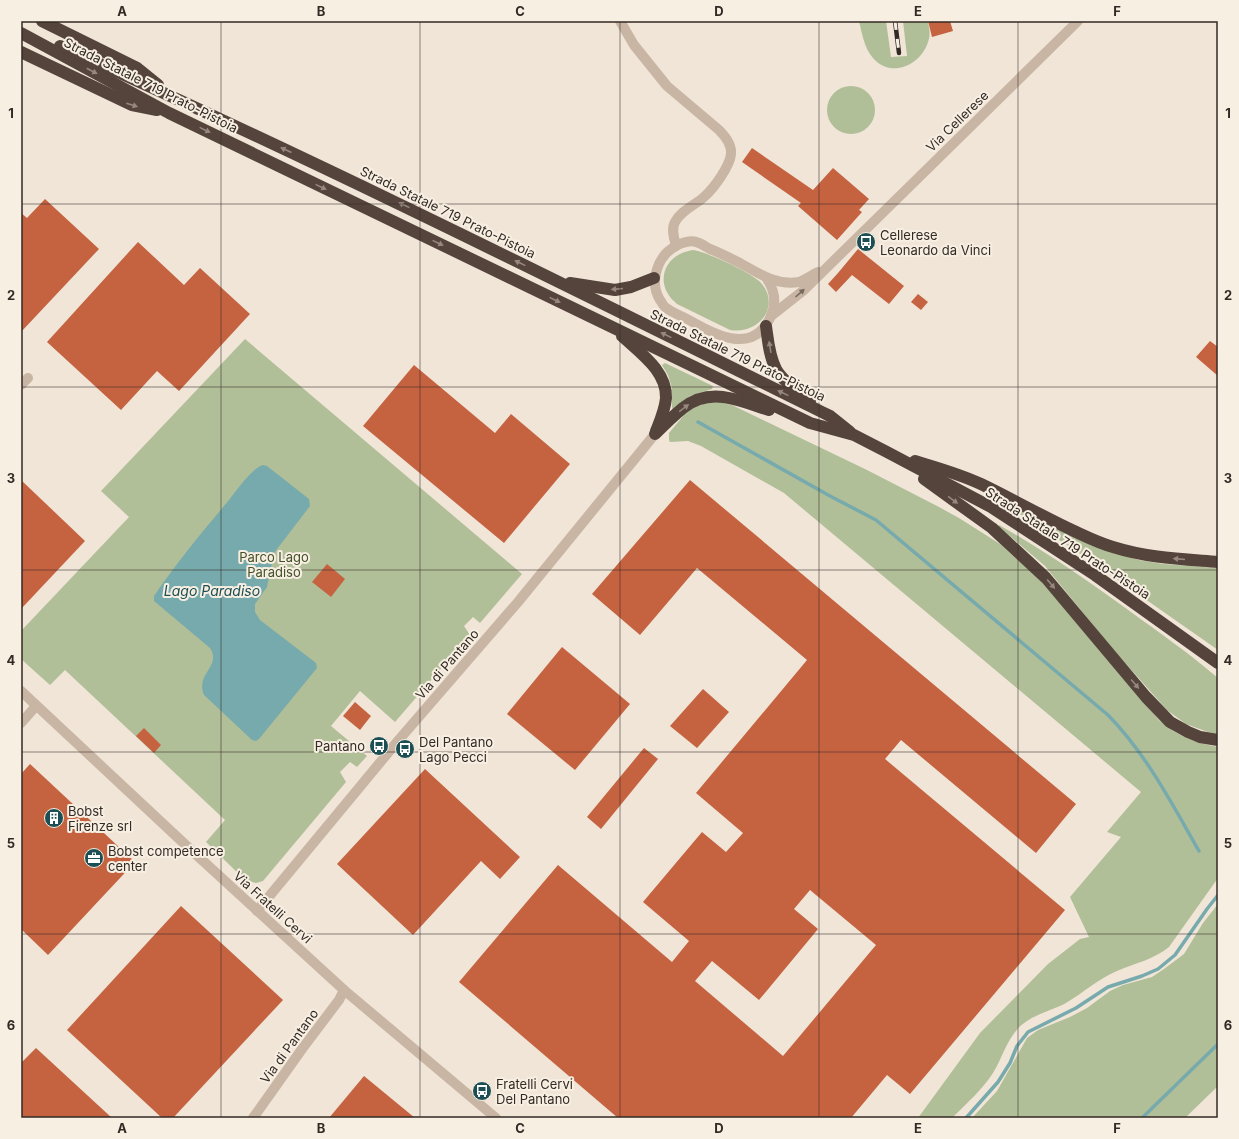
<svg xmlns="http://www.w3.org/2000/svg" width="1239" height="1139" font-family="Inter,sans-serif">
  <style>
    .green { fill: #b1bf98 }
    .water { fill: #77aaad }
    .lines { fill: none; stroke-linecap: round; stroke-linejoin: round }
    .stream { stroke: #77aaad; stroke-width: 3.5 }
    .building { fill: #c56341; fill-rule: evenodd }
    .minor { stroke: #c8b5a4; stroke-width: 10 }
    .highway { stroke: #54443c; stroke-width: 12 }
    .rail-casing { stroke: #332a25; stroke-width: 4.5 }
    .rail { stroke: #f8efe3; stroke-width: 3; stroke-dasharray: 9; stroke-linecap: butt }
    .oneway { fill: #96887f }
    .oneway2 { fill: #76695e }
    .grid { fill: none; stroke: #332a25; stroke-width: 1; stroke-opacity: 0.55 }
    .labels { text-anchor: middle; stroke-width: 4; stroke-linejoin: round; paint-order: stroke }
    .street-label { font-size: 13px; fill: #332a25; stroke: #f8efe3 }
    .poi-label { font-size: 13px; fill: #332a25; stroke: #f8efe3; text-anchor: start }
    .park-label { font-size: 13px; fill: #425129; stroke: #f8efe3 }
    .water-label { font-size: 14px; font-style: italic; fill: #1c4f54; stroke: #f8efe3 }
    .neatline { fill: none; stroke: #332a25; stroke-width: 1.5 }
    .grid-label { font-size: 13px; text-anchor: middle; font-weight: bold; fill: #332a25 }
  </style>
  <rect width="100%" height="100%" fill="#f0e5d7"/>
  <!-- green -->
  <g class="green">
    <path d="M859,21h27l5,36 16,-1 -4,-35h25c1,7 3,14 0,21 -7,23 -37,37 -55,16 -9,-10 -11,-25 -14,-37z"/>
    <circle cx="851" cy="110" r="24"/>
    <path d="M693,250c14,2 60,23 69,34 19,24 -5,51 -32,46l-53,-26c-24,-19 -14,-50 16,-54z"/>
    <polygon points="245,339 522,574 480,623 473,617 464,626 470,635 395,722 360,691 331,726 367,756 357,767 350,762 340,772 346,782 263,881 256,883 245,880 206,842 225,820 65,670 50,685 21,659 21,631 129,517 101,491"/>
    <polygon points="665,363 713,386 712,389 690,396 672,409 672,388 668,375 662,365"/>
    <path d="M714,401l18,4 135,65 72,37 20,11 41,26 40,36 119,140c18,16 36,23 59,27v131l-49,69c-16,13 -34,16 -52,24 -19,8 -34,22 -51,32 -13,7 -27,10 -39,18 -19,12 -23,34 -34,52 -11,17 -27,31 -41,45h-34l62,-85 68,-69 32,-25 9,-2 -19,-40 51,-60 -14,-5 34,-40 -357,-299 -83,-47 -13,-5 -18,1 -1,-2v-7l15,-18 12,-9z"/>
    <polygon points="1002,501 1114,553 1139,560 1163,564 1218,568 1218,650 1088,559 1001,502"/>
    <path d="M999,525c46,26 89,56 132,87 29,21 59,42 87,66v56l-10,-2 -22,-8 -19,-14 -56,-63 -66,-81 -47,-40z"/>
    <polygon points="1218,904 1218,1086 1185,1118 972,1118 997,1091 1027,1038 1038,1030 1070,1017 1087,1008 1110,991 1123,985 1152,977 1164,969 1184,954 1203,923"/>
  </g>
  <!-- water -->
  <path class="water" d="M263,465l4,1 42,33 1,7 -36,47 -7,34 -12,17v8l5,8 56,43 1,5 -58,71 -3,2 -4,-1 -48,-45c-9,-22 18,-28 6,-47l-56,-47v-5c23,-34 49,-65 75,-96 8,-10 23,-32 34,-35z"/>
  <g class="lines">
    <!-- stream -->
    <g class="stream">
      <path d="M698,422l132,74 46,24 232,195c39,40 64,89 91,136"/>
      <polyline points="966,1118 998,1082 1010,1063 1017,1046 1028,1032 1076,1008 1108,987 1142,976 1158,969 1175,955 1207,909 1218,895"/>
      <polyline points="1142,1118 1218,1044"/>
    </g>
  </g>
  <!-- building -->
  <g class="building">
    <polygon points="928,21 950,21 953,31 932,37"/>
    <polygon points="752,148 813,190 833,168 869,199 859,210 862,212 837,240 798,206 801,203 742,162"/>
    <polygon points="45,199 99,249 21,332 21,213 27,218"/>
    <polygon points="138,242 184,285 200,268 250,314 179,391 157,371 121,410 47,342"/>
    <polygon points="858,249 904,286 889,304 852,275 836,292 828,284 838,273"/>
    <polygon points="918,294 928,302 921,310 911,302"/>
    <polygon points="1210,341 1218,347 1218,376 1196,357"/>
    <polygon points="414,365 495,433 511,414 570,464 504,543 363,426"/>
    <polygon points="21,480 85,541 21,609"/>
    <path d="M690,480l386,324 -40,49 -135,-113 -16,19 180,151 -155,184 -23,-19 -36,43h-233l-159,-136 99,-117 114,97 17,-21 -46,-39 59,-70 24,20 17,-19 -47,-40 111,-133 -110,-92 -57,67 -48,-41zM810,890l66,55 -93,111 -88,-75 17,-20 47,39 59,-71 -24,-20z"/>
    <polygon points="327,564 345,579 331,597 312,582"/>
    <polygon points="562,647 630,704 575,770 507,714"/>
    <polygon points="703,689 729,712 697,748 670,726"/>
    <polygon points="355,702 371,716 360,730 343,716"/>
    <polygon points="144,728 161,745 154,753 136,736"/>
    <polygon points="644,748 658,759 601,829 587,817"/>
    <polygon points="30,764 135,862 48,955 21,929 21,774"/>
    <polygon points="425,769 520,857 500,879 481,861 413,935 337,864"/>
    <polygon points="181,906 283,1000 173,1118 162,1118 67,1030"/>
    <polygon points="36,1048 112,1118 21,1118 21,1063"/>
    <polygon points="364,1076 415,1118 329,1118"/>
  </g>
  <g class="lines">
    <!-- minor -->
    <g class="minor">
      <path d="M620,21l14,24 33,41 52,44c6,6 13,15 12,24 -1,12 -17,34 -26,42 -9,9 -24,14 -30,26 -4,7 -1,16 1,24"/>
      <path d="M767,279c8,12 10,25 3,39 -18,37 -55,17 -81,2 -7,-4 -17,-7 -24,-13 -2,-1 -3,-5 -5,-7 -11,-18 -3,-44 16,-54 5,-3 14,-6 20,-4 5,1 10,5 14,7 10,4 20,9 30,14 18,10 36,23 59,19 6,-2 13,-7 19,-10"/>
      <polyline points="771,316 804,290 1078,21"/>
      <polyline points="21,385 28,378"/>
      <polyline points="21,691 190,849 344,990 496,1118"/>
      <polyline points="21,723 36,706"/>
      <polyline points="257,911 397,742 518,602 655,434"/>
      <polyline points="253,1118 302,1049 339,1000 344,990"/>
    </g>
    <!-- highway -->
    <g class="highway">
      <polyline points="42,21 137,68 158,85"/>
      <polyline points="21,33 169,113 612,327 810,423 854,435 887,452 991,507 1095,575 1218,663"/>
      <path d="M60,46c260,116 515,244 770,370l20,16"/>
      <polyline points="21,52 132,105 157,110"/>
      <polyline points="570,283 615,290 631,287 654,278"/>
      <path d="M766,326c2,14 3,30 10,43 7,13 23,23 34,32"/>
      <path d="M622,336c18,17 45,35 44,62 -1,12 -6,23 -10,33"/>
      <path d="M655,434c9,-9 18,-18 28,-26 28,-22 57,-7 86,2"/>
      <path d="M915,461c23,7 45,13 66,23 31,15 61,32 93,47 13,6 25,12 39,16 35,11 68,12 105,15"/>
      <polyline points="924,479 992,528 1046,578 1146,697 1170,722 1188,732 1200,737 1218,740"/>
    </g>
    <!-- rail casing -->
    <g class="rail-casing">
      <polyline id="rail" points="895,21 899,53"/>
    </g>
    <!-- rail -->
    <use href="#rail" class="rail"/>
  </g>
  <!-- one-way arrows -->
  <defs><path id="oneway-solid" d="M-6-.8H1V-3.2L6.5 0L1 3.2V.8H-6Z"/></defs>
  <g class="oneway">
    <use href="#oneway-solid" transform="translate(92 71) rotate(28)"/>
    <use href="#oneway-solid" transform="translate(132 105) rotate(18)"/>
    <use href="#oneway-solid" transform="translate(205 130) rotate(26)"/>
    <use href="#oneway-solid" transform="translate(286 150) rotate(-155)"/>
    <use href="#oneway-solid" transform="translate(321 187) rotate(26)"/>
    <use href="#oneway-solid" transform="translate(404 205) rotate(-154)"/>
    <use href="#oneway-solid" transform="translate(438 243) rotate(26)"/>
    <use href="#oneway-solid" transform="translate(520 263) rotate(-154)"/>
    <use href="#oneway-solid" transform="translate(617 289) rotate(175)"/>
    <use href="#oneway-solid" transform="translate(555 300) rotate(26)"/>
    <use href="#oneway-solid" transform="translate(666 335) rotate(-154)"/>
    <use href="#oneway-solid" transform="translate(770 347) rotate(-99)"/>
    <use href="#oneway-solid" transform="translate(783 393) rotate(-154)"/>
    <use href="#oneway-solid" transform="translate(684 408) rotate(-37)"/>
    <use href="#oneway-solid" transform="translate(953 500) rotate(36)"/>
    <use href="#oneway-solid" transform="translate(1179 559) rotate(-175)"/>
    <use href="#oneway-solid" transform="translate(1051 584) rotate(50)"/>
    <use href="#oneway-solid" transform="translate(1135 684) rotate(50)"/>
  </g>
  <use class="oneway2" href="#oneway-solid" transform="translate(800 293) rotate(-42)"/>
  <!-- grid -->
  <path class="grid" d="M221,21v1097M420,21v1097M620,21v1097M819,21v1097M1018,21v1097M21,204h1197M21,387h1197M21,570h1197M21,752h1197M21,934h1197"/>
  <!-- icons -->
  <defs>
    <g id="bus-disc" transform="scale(1)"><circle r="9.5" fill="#1c4f54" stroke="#f8efe3"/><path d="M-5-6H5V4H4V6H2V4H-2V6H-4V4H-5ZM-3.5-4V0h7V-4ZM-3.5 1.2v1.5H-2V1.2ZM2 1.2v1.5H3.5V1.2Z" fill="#fff"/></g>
    <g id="building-disc" transform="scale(1)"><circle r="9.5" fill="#1c4f54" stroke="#f8efe3"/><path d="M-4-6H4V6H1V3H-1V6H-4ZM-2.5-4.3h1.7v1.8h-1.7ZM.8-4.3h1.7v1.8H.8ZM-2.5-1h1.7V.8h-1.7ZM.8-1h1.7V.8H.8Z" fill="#fff"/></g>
    <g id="office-disc" transform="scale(1)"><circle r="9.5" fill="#1c4f54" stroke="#f8efe3"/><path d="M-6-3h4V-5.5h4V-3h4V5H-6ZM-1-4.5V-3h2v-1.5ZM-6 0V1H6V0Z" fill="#fff"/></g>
  </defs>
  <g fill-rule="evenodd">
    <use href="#bus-disc" x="866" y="242"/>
    <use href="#bus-disc" x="379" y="746"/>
    <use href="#bus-disc" x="405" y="749"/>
    <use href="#building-disc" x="54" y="818"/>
    <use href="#office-disc" x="94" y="858"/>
    <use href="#bus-disc" x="482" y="1091"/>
  </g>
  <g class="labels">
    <!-- street labels -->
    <g class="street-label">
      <text transform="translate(151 85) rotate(27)" y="5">Strada Statale 719 Prato-Pistoia</text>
      <text transform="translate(957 121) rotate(-44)" y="5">Via Cellerese</text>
      <text transform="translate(448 212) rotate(26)" y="5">Strada Statale 719 Prato-Pistoia</text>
      <text transform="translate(738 355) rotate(26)" y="5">Strada Statale 719 Prato-Pistoia</text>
      <text transform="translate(1068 543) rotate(33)" y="5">Strada Statale 719 Prato-Pistoia</text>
      <text transform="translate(447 664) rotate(-49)" y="5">Via di Pantano</text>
      <text transform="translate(273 907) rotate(42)" y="5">Via Fratelli Cervi</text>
      <text transform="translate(289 1046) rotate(-54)" y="5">Via di Pantano</text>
    </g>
    <!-- poi labels -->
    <g class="poi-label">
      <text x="880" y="240">Cellerese<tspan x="880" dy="15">Leonardo da Vinci</tspan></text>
      <text x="419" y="747">Del Pantano<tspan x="419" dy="15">Lago Pecci</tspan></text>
      <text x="365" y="751" text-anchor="end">Pantano</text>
      <text x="68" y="816">Bobst<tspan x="68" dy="15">Firenze srl</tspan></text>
      <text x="108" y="856">Bobst competence<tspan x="108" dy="15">center</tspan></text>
      <text x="496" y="1089">Fratelli Cervi<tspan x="496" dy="15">Del Pantano</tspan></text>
    </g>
    <!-- park labels -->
    <g class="park-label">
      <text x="274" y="562">Parco Lago<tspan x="274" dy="15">Paradiso</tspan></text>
    </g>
    <!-- water labels -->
    <g class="water-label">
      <text x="212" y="596">Lago Paradiso</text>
    </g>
  </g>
  <!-- border -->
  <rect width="1239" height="1139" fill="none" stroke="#f8efe3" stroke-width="44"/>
  <rect x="22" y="22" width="1195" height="1095" class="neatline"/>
  <g class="grid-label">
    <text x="122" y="16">A</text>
    <text x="321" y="16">B</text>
    <text x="520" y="16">C</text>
    <text x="719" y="16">D</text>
    <text x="918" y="16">E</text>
    <text x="1117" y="16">F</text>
    <text x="11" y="118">1</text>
    <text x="1228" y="118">1</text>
    <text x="11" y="300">2</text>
    <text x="1228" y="300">2</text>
    <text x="11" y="483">3</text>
    <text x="1228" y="483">3</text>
    <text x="11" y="665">4</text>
    <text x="1228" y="665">4</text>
    <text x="11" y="848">5</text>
    <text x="1228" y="848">5</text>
    <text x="11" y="1030">6</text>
    <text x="1228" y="1030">6</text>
    <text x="122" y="1133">A</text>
    <text x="321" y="1133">B</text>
    <text x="520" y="1133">C</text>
    <text x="719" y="1133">D</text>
    <text x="918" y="1133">E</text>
    <text x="1117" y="1133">F</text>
  </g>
</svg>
